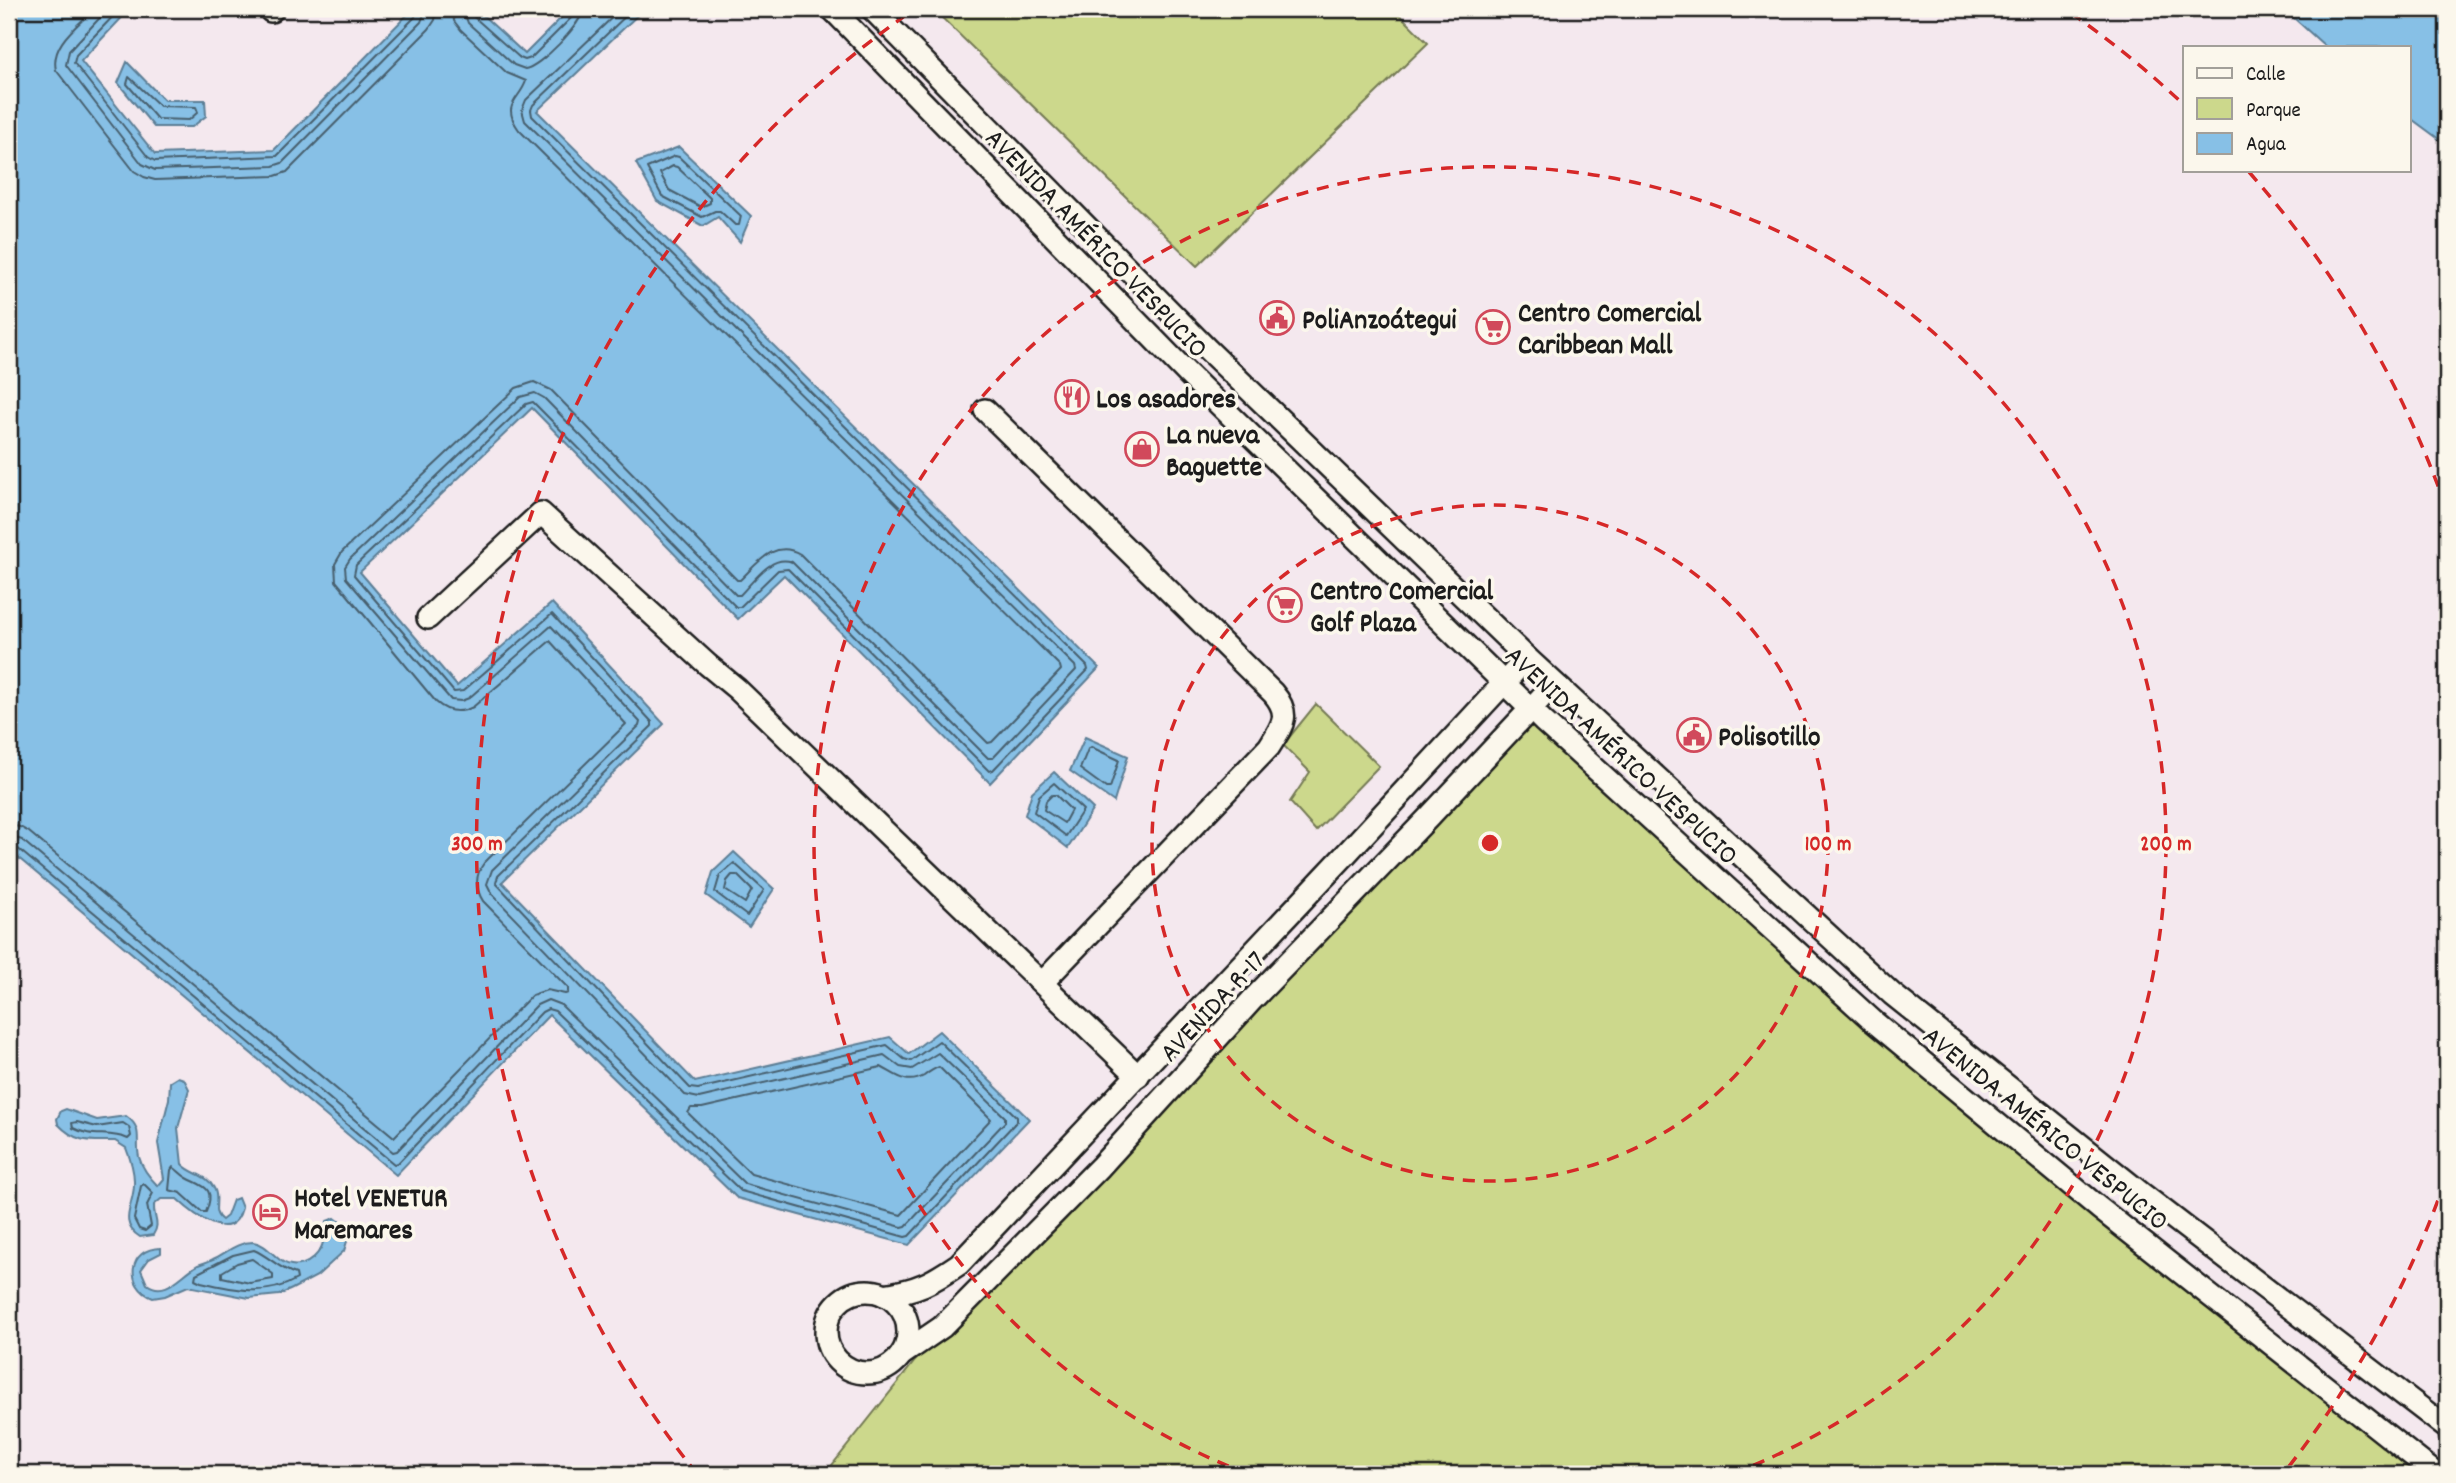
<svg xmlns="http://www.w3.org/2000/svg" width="2456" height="1483" font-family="Dekko,sans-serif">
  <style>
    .green { fill: #ccd88c; stroke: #747a54; stroke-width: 2 }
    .water { fill: #87c0e6; stroke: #5c7e95; stroke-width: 2 }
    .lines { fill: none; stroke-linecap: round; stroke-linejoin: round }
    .shore { stroke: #475e6d; stroke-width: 2 }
    .street-casing { stroke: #1c1c1c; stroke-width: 26 }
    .street { stroke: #fbf7ec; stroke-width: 21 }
    .ring { fill: none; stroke: #d62828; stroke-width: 3.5; stroke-dasharray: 12 9 }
    .labels { text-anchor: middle; stroke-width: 7; stroke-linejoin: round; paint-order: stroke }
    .street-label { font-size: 28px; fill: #1c1c1c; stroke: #fbf7ec }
    .poi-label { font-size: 28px; font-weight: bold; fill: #1c1c1c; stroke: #fbf7ec; text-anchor: start }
    .centre { fill: #d62828; stroke: #fbf7ec; stroke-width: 3.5 }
    .ring-label { font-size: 21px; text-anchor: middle; font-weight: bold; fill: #d62828; stroke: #fbf7ec; stroke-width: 7; stroke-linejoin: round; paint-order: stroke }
  </style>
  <rect width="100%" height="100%" fill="#f4e8ee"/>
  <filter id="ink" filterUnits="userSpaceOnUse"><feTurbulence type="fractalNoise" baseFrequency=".0143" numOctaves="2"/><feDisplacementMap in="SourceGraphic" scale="14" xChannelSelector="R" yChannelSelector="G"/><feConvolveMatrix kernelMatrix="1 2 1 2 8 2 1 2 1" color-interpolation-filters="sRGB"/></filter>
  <g filter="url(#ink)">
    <!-- green -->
    <g class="green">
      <polygon points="933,9 1394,9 1428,43 1197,266"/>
      <polygon points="1316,704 1379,766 1316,831 1290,802 1310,772 1283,745"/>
      <polygon points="1530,708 1873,1021 2436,1474 825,1474 915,1361"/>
    </g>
    <!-- water -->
    <g class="water">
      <polygon points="9,9 130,9 81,61 155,154 274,150 413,9 476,9 525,54 570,9 644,9 537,111 1099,668 990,783 784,575 738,619 532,408 360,572 457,686 552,603 664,724 502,882 695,1082 890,1037 909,1054 939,1031 1029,1119 909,1245 737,1198 549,1015 396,1175 9,850"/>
      <polygon points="2284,9 2447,9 2447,145 2409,117 2409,47 2326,47"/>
      <polygon points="127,62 164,100 205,100 206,116 192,127 154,127 118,83"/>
      <polygon points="679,147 751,216 740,242 718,217 703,226 657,201 636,163"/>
      <polygon points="1085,737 1128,756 1114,802 1070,771"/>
      <polygon points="1054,772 1093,809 1068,848 1025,815 1032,792"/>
      <polygon points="734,852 774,889 749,927 706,895 713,872"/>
      <path d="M178,1077l6,2 5,10 -11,39 4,36c10,11 25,10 32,24 7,13 -4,23 8,32l5,-4 6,-16 5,-2 4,10c-10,39 -50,5 -65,-9h-16l-7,6c-1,13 7,18 -1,30l-13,2c-24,-15 -4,-34 -6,-56 0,-11 -4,-23 -8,-33l-11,-7c-24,0 -38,3 -57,-17l-1,-5 4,-8 5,-2 31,11 29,-4c18,13 9,23 13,41 3,11 11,21 19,29l6,-7 -6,-36 11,-44 1,-17z"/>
      <path d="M335,1218l11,8 3,9 -5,16 -27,25 -25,13 -13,6 -30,3 -61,-12 -23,10 -12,2c-28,-11 -26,-50 8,-50v5l-12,6 -8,11 6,14c19,14 34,-10 51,-19 5,-2 10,-3 15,-6 13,-6 24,-17 40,-17 11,1 18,11 27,18 15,11 32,4 41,-12 4,-8 4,-18 6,-27z"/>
    </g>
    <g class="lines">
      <!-- shore -->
      <g class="shore">
        <path d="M94,9c-16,17 -44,35 -38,61l78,101 10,6 11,3 120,-4 12,-4 142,-143 6,-9 1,-11"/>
        <polyline points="108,9 69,51 66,65 142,164 155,170 273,166 282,163 421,22 426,9"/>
        <polyline points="120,9 76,55 74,63 148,157 155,161 277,156 415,17 417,9"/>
        <path d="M463,9l5,14 46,42 11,4c15,-2 57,-45 58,-60"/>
        <polyline points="472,9 474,17 520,58 525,60 531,58 572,17 575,9"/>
        <polygon points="129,77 160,106 196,107 198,112 189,120 157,119 127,84"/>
        <polygon points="675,156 679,157 741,216 739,225 735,225 720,211 715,211 702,217 662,196 647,168"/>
        <polygon points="673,166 677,167 710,198 710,203 701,207 669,190 660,173"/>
        <polygon points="1091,747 1119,760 1110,788 1106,788 1080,769 1088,749"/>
        <polygon points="1054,783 1083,810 1066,836 1034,812 1039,796"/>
        <polygon points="1052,795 1056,795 1071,810 1064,823 1044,810 1046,801"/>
        <path d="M9,825l11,2 9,5 365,305 138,-142 15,-5 18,4 3,-1v-5l-85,-87c-8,-13 -8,-26 1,-38l142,-139 -76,-83 -77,66c-14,7 -26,5 -37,-5l-100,-121 -1,-17 7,-12 174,-164 18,-6 17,8 186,190h3c18,-17 34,-41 60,-26l188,189 4,-1 69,-72 -1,-4 -541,-536c-19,-26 1,-30 7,-49l-19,-8 -46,-43 -7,-9 -1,-12"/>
        <path d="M9,836l13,4 371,312 4,-1 140,-146 11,-5 13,5 184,179 157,43 4,-1 99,-104v-5l-67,-64 -26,16 -12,-2 -16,-12 -185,43 -14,-3 -193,-201 -5,-10 5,-14 147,-144 1,-4 -89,-96 -82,72 -8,3 -10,-1 -105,-122 -1,-11 5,-8 170,-162 15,-4 9,5 192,197h4c14,-14 31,-41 52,-33l196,196h5l83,-88 -1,-4 -550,-545 -3,-11 4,-10 95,-91"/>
        <polyline points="9,845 16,847 394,1164 398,1163 542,1012 548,1009 555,1011 741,1191 905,1237 909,1236 1017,1121 1017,1117 939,1041 911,1061 904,1059 887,1045 698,1089 690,1088 496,883 498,876 652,726 652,722 552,614 463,691 454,692 354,575 356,565 526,404 533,402 736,607 740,607 778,570 788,569 989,771 993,770 1088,670 1087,666 532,116 531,110 533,105 633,9"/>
        <polygon points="734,863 764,890 747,916 715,892 720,875"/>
        <polygon points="732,875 737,875 752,890 745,903 725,890 727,881"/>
        <path d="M881,1067c14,7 25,19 43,9 5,-4 9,-7 15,-9l52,52 -90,96 -150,-41 -63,-61 3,-5h11z"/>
        <path d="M77,1122l20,5 26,-4 6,4 2,9 -3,3c-19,-9 -35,0 -55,-11l-1,-5z"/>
        <path d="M173,1167c5,3 8,8 14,11 17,9 29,9 19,34h-4l-21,-19 -12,-3 2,-20z"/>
        <polygon points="144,1184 153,1193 147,1205 151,1226 145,1231 139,1229 134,1219 141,1186"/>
        <path d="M254,1250c16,7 25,19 42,24l1,5c-31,18 -62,11 -96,3l-6,-3 1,-5 37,-19z"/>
        <polygon points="252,1259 273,1274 273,1279 250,1283 222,1277 222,1272 237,1263"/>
      </g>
      <!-- street casing -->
      <g class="street-casing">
        <g id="street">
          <polyline points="832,9 1187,373 1544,722 1873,1021 2099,1208 2436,1474"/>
          <polyline points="872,9 1208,350 1527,658 1892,994 2142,1194 2447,1428"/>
          <polyline points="271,11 273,9"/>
          <path d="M985,410l288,283c19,22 9,33 -4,54l-226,235"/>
          <polyline points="428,618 541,513 708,665 737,689 1138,1076"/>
          <circle cx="867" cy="1332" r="41"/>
          <path d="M884,1295c34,-5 47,-12 75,-31l386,-409 182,-197"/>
          <polyline points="901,1355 942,1327 1100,1167 1252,1000 1428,818 1554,684"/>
        </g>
      </g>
      <!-- street -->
      <use href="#street" class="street"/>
    </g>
  </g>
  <!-- distance rings -->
  <g class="ring">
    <circle cx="1490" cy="843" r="338"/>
    <path d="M1248 1474A676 676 0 1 1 1732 1474"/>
    <path d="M2445 1181A1013 1013 0 0 1 2283 1474M697 1474A1013 1013 0 0 1 909 13M2071 13A1013 1013 0 0 1 2181 102M2249 172A1013 1013 0 0 1 2445 505"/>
  </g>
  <!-- icons -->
  <defs>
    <g id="civic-ring" transform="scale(1.75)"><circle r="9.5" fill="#fbf7ec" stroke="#d1495b" stroke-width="1.5"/><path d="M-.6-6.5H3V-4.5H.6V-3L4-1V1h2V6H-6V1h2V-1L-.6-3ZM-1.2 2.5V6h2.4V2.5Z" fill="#d1495b"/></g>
    <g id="supermarket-ring" transform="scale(1.75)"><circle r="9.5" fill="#fbf7ec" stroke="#d1495b" stroke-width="1.5"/><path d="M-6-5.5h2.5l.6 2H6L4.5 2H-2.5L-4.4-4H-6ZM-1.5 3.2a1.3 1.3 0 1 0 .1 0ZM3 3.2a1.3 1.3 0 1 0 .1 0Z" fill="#d1495b"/></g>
    <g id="restaurant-ring" transform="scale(1.75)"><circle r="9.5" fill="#fbf7ec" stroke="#d1495b" stroke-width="1.5"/><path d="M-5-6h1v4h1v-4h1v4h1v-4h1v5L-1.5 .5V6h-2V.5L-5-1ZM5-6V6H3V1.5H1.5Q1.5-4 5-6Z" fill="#d1495b"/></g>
    <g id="shop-ring" transform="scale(1.75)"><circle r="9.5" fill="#fbf7ec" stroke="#d1495b" stroke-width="1.5"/><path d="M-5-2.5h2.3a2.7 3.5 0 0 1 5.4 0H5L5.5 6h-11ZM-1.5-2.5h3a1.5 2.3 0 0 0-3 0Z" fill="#d1495b"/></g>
    <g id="hotel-ring" transform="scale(1.75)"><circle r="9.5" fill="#fbf7ec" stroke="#d1495b" stroke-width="1.5"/><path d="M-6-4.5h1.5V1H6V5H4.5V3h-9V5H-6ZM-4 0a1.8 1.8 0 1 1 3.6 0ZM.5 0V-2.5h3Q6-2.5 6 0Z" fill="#d1495b"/></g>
  </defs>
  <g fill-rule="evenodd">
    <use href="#civic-ring" x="1277" y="318"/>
    <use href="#supermarket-ring" x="1493" y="327"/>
    <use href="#restaurant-ring" x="1072" y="397"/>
    <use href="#shop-ring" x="1142" y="449"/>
    <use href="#supermarket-ring" x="1285" y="605"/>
    <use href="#civic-ring" x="1694" y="735"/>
    <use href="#hotel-ring" x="270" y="1212"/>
  </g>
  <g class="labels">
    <!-- street labels -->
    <g class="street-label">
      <text transform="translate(1098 242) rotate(46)" y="10">AVENIDA AMÉRICO VESPUCIO</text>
      <text transform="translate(1623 754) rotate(43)" y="10">AVENIDA AMÉRICO VESPUCIO</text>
      <text transform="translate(1211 1005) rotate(-47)" y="10">AVENIDA R-17</text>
      <text transform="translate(2047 1127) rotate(39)" y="10">AVENIDA AMÉRICO VESPUCIO</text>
    </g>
    <!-- poi labels -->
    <g class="poi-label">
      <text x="1518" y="321">Centro Comercial<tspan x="1518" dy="32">Caribbean Mall</tspan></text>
      <text x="1302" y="328">PoliAnzoátegui</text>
      <text x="1096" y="407">Los asadores</text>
      <text x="1166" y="443">La nueva<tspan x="1166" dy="32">Baguette</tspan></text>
      <text x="1310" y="599">Centro Comercial<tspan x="1310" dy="32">Golf Plaza</tspan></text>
      <text x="1718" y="745">Polisotillo</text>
      <text x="294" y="1206">Hotel VENETUR<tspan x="294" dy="32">Maremares</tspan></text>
    </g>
  </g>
  <circle cx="1490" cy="843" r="10" class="centre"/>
  <g class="ring-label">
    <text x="1828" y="850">100 m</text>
    <text x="2166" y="850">200 m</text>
    <text x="477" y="850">300 m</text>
  </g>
  <!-- margin -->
  <rect width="2456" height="1483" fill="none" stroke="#fbf7ec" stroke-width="35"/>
  <rect x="18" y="18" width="2421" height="1448" fill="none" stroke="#1c1c1c" stroke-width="2.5" filter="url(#ink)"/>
  <!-- legend -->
  <rect x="2183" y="46" width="228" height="126" fill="#fbf7ec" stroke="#a29f99" stroke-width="2"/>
  <rect x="2197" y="68" width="35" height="10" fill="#fbf7ec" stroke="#a29f99" stroke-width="2"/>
  <text x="2246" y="80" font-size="21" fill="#1c1c1c">Calle</text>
  <rect x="2197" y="98" width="35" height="21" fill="#ccd88c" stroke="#a29f99" stroke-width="2"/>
  <text x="2246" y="116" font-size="21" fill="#1c1c1c">Parque</text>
  <rect x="2197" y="133" width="35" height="21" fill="#87c0e6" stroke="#a29f99" stroke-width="2"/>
  <text x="2246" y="150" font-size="21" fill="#1c1c1c">Agua</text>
</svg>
